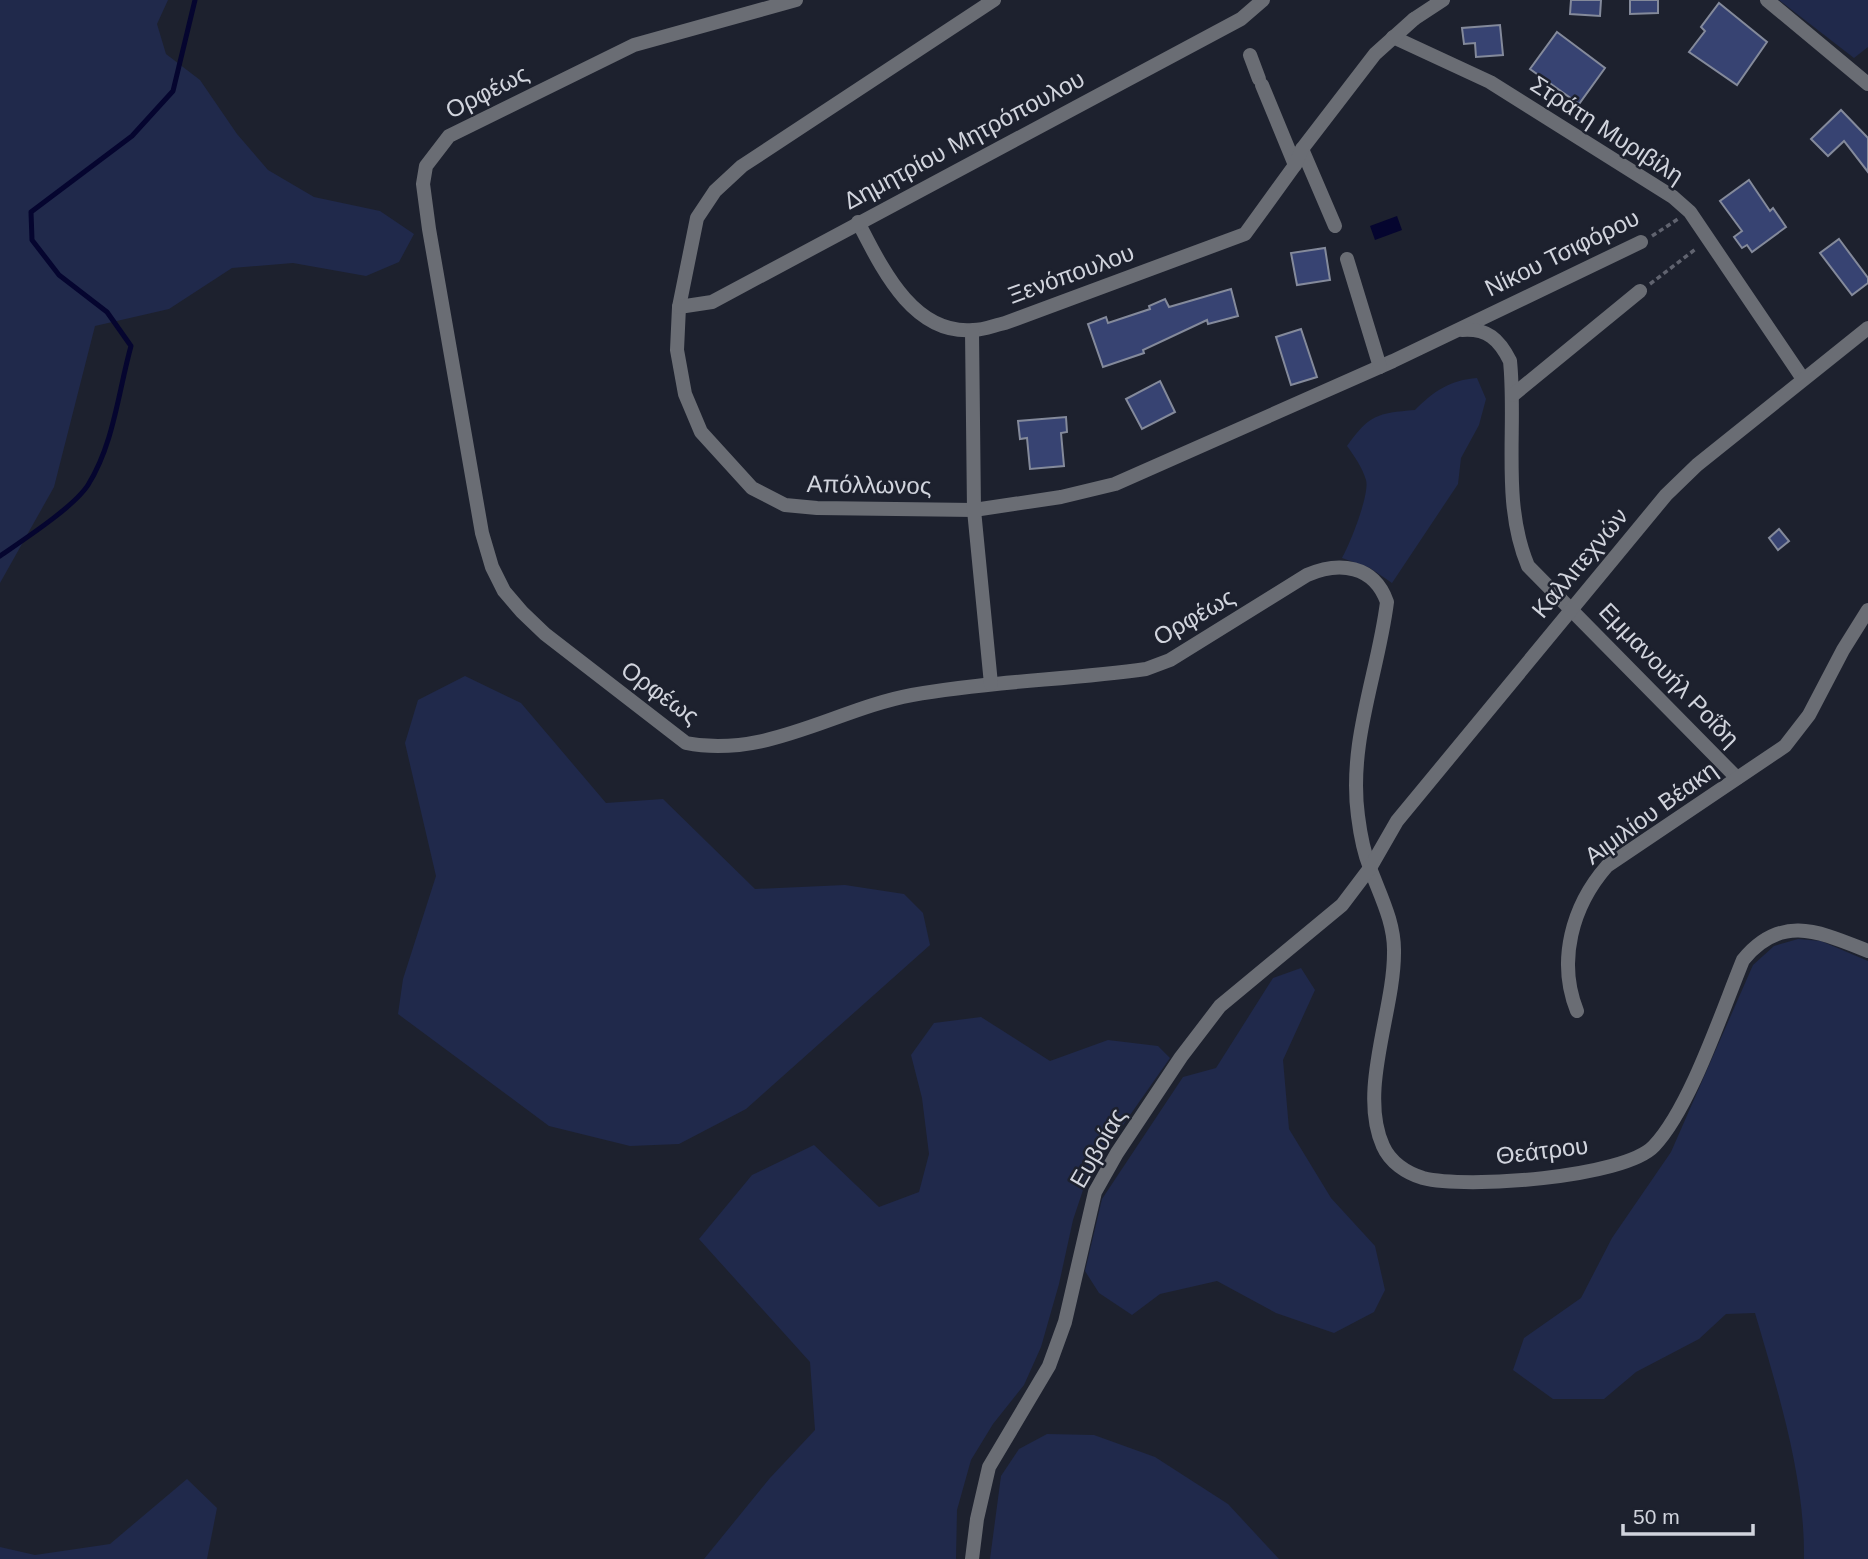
<svg xmlns="http://www.w3.org/2000/svg" width="1868" height="1559" font-family="Arial,sans-serif">
  <style>
    .green { fill: #20294b }
    .water { fill: #05052f }
    .lines { fill: none; stroke-linecap: round; stroke-linejoin: round }
    .stream { stroke: #05052f; stroke-width: 5 }
    .building { fill: #374372; stroke: #848a9b; stroke-width: 2 }
    .path { stroke: #60636f; stroke-width: 3.5; stroke-dasharray: 5 3.5; stroke-linecap: butt }
    .pedestrian { stroke: #6a6d74; stroke-width: 14 }
    .minor { stroke: #6a6d74; stroke-width: 14 }
    .tertiary { stroke: #6a6d74; stroke-width: 14 }
    .labels { text-anchor: middle; stroke-width: 5; stroke-linejoin: round; paint-order: stroke }
    .street-label { font-size: 24px; fill: #d1d4dd; stroke: #1d212e }
  </style>
  <rect width="100%" height="100%" fill="#1d212e"/>
  <!-- green -->
  <g class="green">
    <polygon points="0,0 168,0 157,24 166,54 200,80 237,134 268,170 314,197 380,211 414,234 399,262 366,276 293,263 232,268 169,309 95,326 54,487 0,583"/>
    <polygon points="1779,0 1868,0 1868,47 1854,58"/>
    <path d="M1477,378l9,21 -7,26 -18,33 -3,26 -66,99 -22,-15 -28,-10c8,-14 28,-64 24,-78 -4,-13 -11,-23 -19,-34 22,-31 30,-33 68,-36 19,-19 35,-30 62,-32z"/>
    <polygon points="465,676 521,703 606,803 663,799 755,889 845,885 904,894 923,913 930,945 746,1109 679,1144 630,1146 549,1126 398,1014 403,979 436,876 405,743 418,700"/>
    <path d="M1798,939l23,2 47,20v598h-64c1,-83 -26,-167 -49,-246l-29,1 -27,25 -63,33 -32,27h-51l-40,-29 11,-32 57,-40 31,-60 59,-86 82,-187 21,-19z"/>
    <polygon points="1301,968 1315,990 1283,1060 1289,1129 1331,1198 1375,1246 1385,1290 1374,1312 1334,1333 1276,1313 1217,1281 1160,1294 1132,1315 1099,1293 1085,1271 1102,1199 1183,1077 1216,1068 1273,978"/>
    <polygon points="981,1017 1050,1061 1108,1040 1158,1046 1170,1058 1088,1175 1073,1220 1059,1284 1041,1347 1024,1385 993,1424 971,1460 957,1510 956,1559 704,1559 770,1478 815,1430 810,1362 699,1239 752,1175 814,1145 879,1207 919,1192 929,1154 922,1098 911,1055 934,1023"/>
    <polygon points="1047,1434 1094,1435 1155,1457 1228,1504 1279,1559 990,1559 1001,1476 1019,1449"/>
    <polygon points="187,1479 217,1508 207,1559 0,1559 0,1547 35,1555 110,1544"/>
  </g>
  <!-- water -->
  <polygon class="water" points="1397,216 1402,230 1375,240 1370,226"/>
  <g class="lines">
    <!-- stream -->
    <path class="stream" d="M0,556c23,-16 74,-49 88,-71 26,-42 30,-92 43,-139l-24,-34 -48,-37 -27,-35 -1,-28 101,-76 41,-45 22,-91"/>
  </g>
  <!-- building -->
  <g class="building">
    <polygon points="1571,0 1601,0 1600,16 1570,14"/>
    <polygon points="1630,0 1658,0 1658,13 1630,14"/>
    <polygon points="1719,3 1767,42 1737,85 1689,52 1705,31 1701,27"/>
    <polygon points="1500,25 1503,55 1476,57 1475,43 1464,44 1462,28"/>
    <polygon points="1557,32 1605,68 1579,104 1530,69"/>
    <polygon points="1841,110 1868,138 1868,172 1844,141 1828,156 1811,139"/>
    <polygon points="1749,180 1770,211 1773,208 1786,227 1752,252 1747,245 1742,248 1734,237 1742,231 1720,201"/>
    <polygon points="1839,239 1868,278 1868,283 1852,295 1820,253"/>
    <polygon points="1325,248 1330,280 1297,285 1291,253"/>
    <polygon points="1231,289 1238,316 1208,324 1207,320 1143,350 1144,353 1103,367 1088,324 1106,317 1108,323 1150,309 1149,306 1165,299 1169,307"/>
    <polygon points="1301,329 1317,377 1291,385 1276,337"/>
    <polygon points="1160,381 1175,412 1142,429 1126,399"/>
    <polygon points="1066,417 1067,432 1061,433 1064,466 1030,469 1027,438 1020,439 1018,421"/>
    <polygon points="1779,529 1789,541 1778,550 1769,538"/>
  </g>
  <g class="lines">
    <!-- path -->
    <g class="path">
      <polyline points="1652,236 1678,219"/>
      <polyline points="1650,284 1697,248"/>
    </g>
    <!-- pedestrian -->
    <polyline class="pedestrian" points="1414,19 1443,0"/>
    <!-- minor -->
    <g class="minor">
      <path d="M796,0l-162,45 -185,91 -23,30 -3,18 6,45 53,304 10,34 12,24 18,21 23,22 141,109c80,16 150,-34 226,-48 78,-14 156,-15 234,-26l24,-9 137,-85c32,-14 67,-10 80,27 -9,72 -39,140 -29,214 2,16 6,37 12,52 10,27 25,55 24,85 0,59 -36,138 -11,193 7,16 23,27 40,32 42,11 201,0 231,-32 36,-38 68,-135 89,-186 38,-47 77,-28 125,-9"/>
      <polyline points="994,0 742,166 715,191 697,218 679,307 677,350 685,394 701,432 752,488 785,505 817,508 974,510 1061,497 1115,484 1393,361 1641,242"/>
      <polyline points="1767,0 1868,84"/>
      <polyline points="1393,37 1490,82 1673,197 1690,212 1803,379"/>
      <polyline points="1250,55 1259,79"/>
      <polyline points="1262,85 1295,165"/>
      <polyline points="1302,149 1335,226"/>
      <path d="M858,222c23,44 54,113 115,108 11,0 22,-5 32,-7l240,-89 50,-69 7,-16 73,-95 39,-35"/>
      <polyline points="1347,259 1380,367"/>
      <polyline points="679,307 712,302 1241,19 1263,0"/>
      <path d="M1462,330c25,-2 37,9 48,31 7,67 -9,141 18,205l209,212"/>
      <polyline points="972,331 974,510 991,684"/>
      <polyline points="1513,395 1640,291"/>
      <path d="M1577,1011c-20,-50 -5,-105 30,-145l178,-120 24,-31 34,-65 25,-40"/>
    </g>
    <!-- tertiary -->
    <polyline class="tertiary" points="972,1559 977,1519 989,1467 1049,1366 1065,1322 1095,1192 1117,1153 1181,1057 1220,1006 1342,905 1370,868 1397,821 1666,495 1697,465 1868,328"/>
  </g>
  <g class="labels">
    <!-- street labels -->
    <g class="street-label">
      <text transform="translate(487 92) rotate(-27)" y="8">Ορφέως</text>
      <text transform="translate(1607 130) rotate(33)" y="8">Στράτη Μυριβίλη</text>
      <text transform="translate(964 140) rotate(-28)" y="8">Δημητρίου Μητρόπουλου</text>
      <text transform="translate(1562 253) rotate(-26)" y="8">Νίκου Τσιφόρου</text>
      <text transform="translate(1071 274) rotate(-20)" y="8">Ξενόπουλου</text>
      <text transform="translate(869 485) rotate(1)" y="8">Απόλλωνος</text>
      <text transform="translate(1580 563) rotate(-50)" y="8">Καλλιτεχνών</text>
      <text transform="translate(1194 617) rotate(-30)" y="8">Ορφέως</text>
      <text transform="translate(1669 675) rotate(46)" y="8">Εμμανουήλ Ροΐδη</text>
      <text transform="translate(660 693) rotate(36)" y="8">Ορφέως</text>
      <text transform="translate(1651 813) rotate(-36)" y="8">Αιμιλίου Βέακη</text>
      <text transform="translate(1098 1148) rotate(-60)" y="8">Ευβοίας</text>
      <text transform="translate(1542 1151) rotate(-7)" y="8">Θεάτρου</text>
    </g>
  </g>
  <!-- scale -->
  <path d="M1623 1524v10h130v-10" fill="none" stroke="#d1d4dd" stroke-width="3.5"/>
  <text x="1633" y="1524" font-size="21" fill="#d1d4dd" stroke="#1d212e" stroke-width="5" paint-order="stroke">50 m</text>
</svg>
